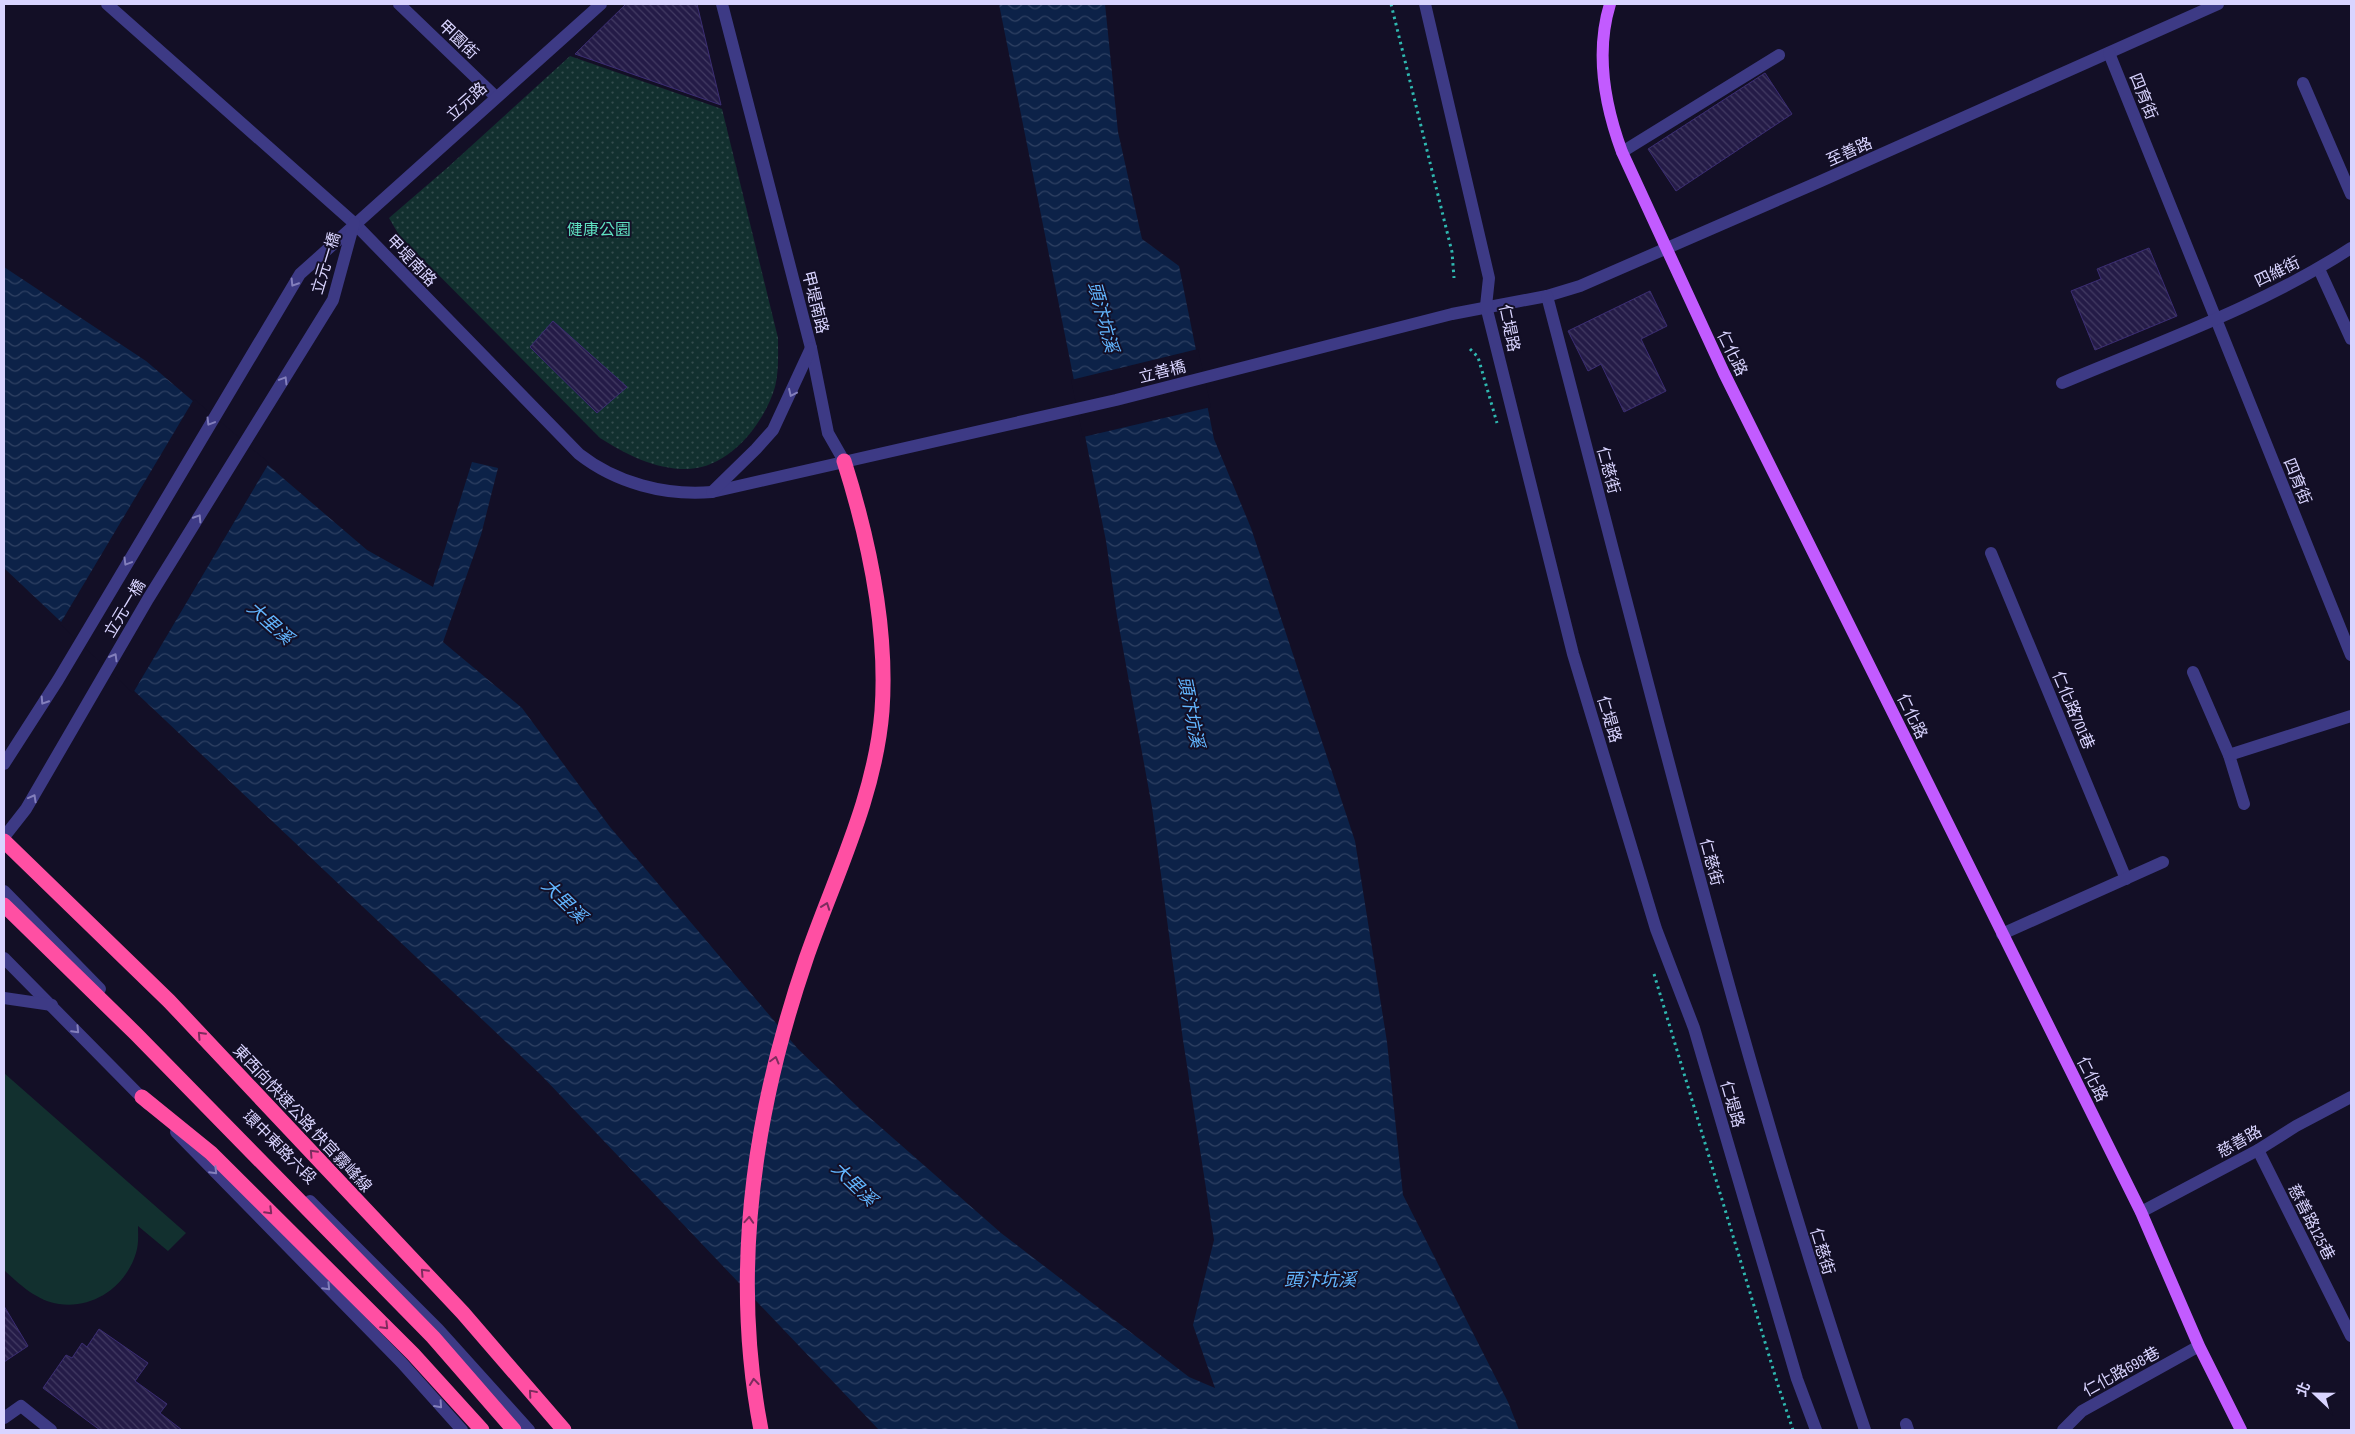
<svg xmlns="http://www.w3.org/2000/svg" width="2355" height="1434" font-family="'Sofia Sans Condensed','Noto Sans TC',sans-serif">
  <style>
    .grass { fill: #12302f }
    .park { fill: url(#park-dots) }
    .water { fill: url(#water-waves) }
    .pier { fill: #130f26 }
    .building { fill: url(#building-back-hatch); stroke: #3b2d73 }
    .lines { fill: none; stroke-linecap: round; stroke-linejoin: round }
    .path { stroke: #2fb8b0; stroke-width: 3; stroke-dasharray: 2.5 4; stroke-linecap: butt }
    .minor { stroke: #3d3a85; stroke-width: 12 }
    .major { stroke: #c25bff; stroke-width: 12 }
    .highway { stroke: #ff4fa3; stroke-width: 15 }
    .oneway { stroke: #837fbc }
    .oneway2 { stroke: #7d2c5e }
    .labels { text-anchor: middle; stroke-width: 4; stroke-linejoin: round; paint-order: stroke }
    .street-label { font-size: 16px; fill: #d9d4ff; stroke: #130f26 }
    .park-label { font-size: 16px; fill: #5fe0c0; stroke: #130f26 }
    .water-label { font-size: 18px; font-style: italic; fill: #62b6ff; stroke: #130f26 }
  </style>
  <defs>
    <pattern id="park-dots" width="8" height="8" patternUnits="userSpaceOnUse" patternTransform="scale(1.25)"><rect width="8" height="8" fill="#12302f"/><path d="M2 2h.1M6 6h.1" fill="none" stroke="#344d4e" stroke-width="1.8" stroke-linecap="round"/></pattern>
    <pattern id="water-waves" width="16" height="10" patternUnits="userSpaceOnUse" patternTransform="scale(1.25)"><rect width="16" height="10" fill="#0c2248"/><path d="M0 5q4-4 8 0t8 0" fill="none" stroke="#2f4163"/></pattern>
    <pattern id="building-back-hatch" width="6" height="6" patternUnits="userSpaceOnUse" patternTransform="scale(1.25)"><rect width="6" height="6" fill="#241b47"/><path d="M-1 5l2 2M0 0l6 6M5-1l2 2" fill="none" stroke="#433b63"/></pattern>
  </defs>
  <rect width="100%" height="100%" fill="#130f26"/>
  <!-- grass -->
  <path class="grass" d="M4,1073l182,160 -18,18 -30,-25c0,8 1,18 -2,27 -10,33 -42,56 -77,51 -22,-3 -40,-20 -55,-34z"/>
  <!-- park -->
  <path class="park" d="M570,56l152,53 56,229c0,16 1,33 -3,49 -11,37 -45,80 -86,82 -33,1 -62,-14 -89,-31l-201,-203 -10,-17 58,-50z"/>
  <!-- water -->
  <polygon class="water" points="999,4 1105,4 1118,132 1142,239 1179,266 1214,439 1251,528 1355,841 1387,1042 1403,1195 1508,1402 1519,1430 879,1430 541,1075 4,568 4,267 146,361 367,550 433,587 472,462 498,468 481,535 443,642 522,708 610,827 798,1049 860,1109 1001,1233 1189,1377 1215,1388 1193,1325 1214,1240 1183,1040 1152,807 1117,616 1106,541"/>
  <!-- pier -->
  <g class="pier">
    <polygon points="1198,349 1211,407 1083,437 1071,380"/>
    <polygon points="194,399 269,463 133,693 60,624"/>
  </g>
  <!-- building -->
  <g class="building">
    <polygon points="626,4 697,4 721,105 575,54"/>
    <polygon points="1765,73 1792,114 1676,191 1648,149"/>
    <polygon points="2149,248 2177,316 2095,350 2071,291 2101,279 2097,269"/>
    <polygon points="1650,291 1667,326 1641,339 1666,391 1624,412 1601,364 1588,371 1568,331"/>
    <polygon points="553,321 627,387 597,413 530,347"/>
    <polygon points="4,1306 28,1346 4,1362"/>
    <polygon points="99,1329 148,1363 135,1381 167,1404 160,1413 182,1430 100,1430 43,1388 66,1355 72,1358 82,1343 87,1347"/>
  </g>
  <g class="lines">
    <!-- path -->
    <g class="path">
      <polyline points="1391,4 1452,252 1454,278"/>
      <polyline points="1470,349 1478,357 1497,423"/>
      <polyline points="1654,974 1777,1382 1793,1430"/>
    </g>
    <!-- minor -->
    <g class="minor">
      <path d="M107,4l247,219 225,231c37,29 86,42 133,38l404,-92 336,-86 95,-18 33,-10 241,-105 397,-177"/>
      <polyline points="399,4 496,97"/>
      <polyline points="722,4 811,348 828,433 844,461"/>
      <polyline points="1425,4 1489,278 1486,306 1573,654 1656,929 1694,1028 1797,1379 1816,1430"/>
      <polyline points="2109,53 2351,655"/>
      <polyline points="2303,83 2351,194"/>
      <polyline points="1622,152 1779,55"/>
      <polyline points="2319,269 2351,339"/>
      <path d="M1547,296c100,380 192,762 318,1134"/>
      <path d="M2062,383c97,-41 200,-77 289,-135"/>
      <polyline points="712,492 756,449 773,430 811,348"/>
      <polyline points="1991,553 2126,879"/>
      <polyline points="2193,672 2229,755 2244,804"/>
      <polyline points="2229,755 2351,716"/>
      <polyline points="4,764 58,680 300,274 601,4"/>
      <polyline points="4,837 26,809 148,599 333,300 354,223"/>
      <polyline points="4,891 100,989"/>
      <polyline points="2002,934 2163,862"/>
      <polyline points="4,958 148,1104"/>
      <polyline points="4,998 52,1005"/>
      <polyline points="176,1132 402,1363 462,1430"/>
      <polyline points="2258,1150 2351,1336"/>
      <polyline points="310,1201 438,1329 529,1430"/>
      <polyline points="2141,1212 2258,1150 2296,1126 2351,1097"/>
      <polyline points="4,1418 21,1406 51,1430"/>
      <polyline points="1906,1424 1908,1430"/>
      <polyline points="2063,1430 2082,1411 2199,1346"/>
    </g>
    <!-- major -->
    <path class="major" d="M1610,4c-15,49 -5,102 12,148l102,221 417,839 58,134 42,84"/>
    <!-- highway -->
    <g class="highway">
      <polyline points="4,841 169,1001 463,1313 564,1430"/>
      <polyline points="4,905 136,1034 433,1337 514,1430"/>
      <polyline points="142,1097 211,1153 413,1354 482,1430"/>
      <path d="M761,1430c-31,-160 -7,-319 45,-471 28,-81 69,-161 76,-248 6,-84 -13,-171 -38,-250"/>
    </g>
  </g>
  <!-- one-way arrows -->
  <defs><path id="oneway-chevron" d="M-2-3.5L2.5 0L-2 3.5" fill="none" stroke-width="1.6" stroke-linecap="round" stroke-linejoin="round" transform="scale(1.25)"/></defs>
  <g class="oneway">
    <use href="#oneway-chevron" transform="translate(294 283) rotate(122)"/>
    <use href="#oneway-chevron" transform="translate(284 380) rotate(-59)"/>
    <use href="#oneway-chevron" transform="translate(792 393) rotate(115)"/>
    <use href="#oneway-chevron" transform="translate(210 422) rotate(121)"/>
    <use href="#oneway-chevron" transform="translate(198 518) rotate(-58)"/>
    <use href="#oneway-chevron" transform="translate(127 562) rotate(121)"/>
    <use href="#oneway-chevron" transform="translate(114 657) rotate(-60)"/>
    <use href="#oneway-chevron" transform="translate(44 701) rotate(123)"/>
    <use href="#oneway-chevron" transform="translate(33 798) rotate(-61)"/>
    <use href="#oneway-chevron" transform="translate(76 1030) rotate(46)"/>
    <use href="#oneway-chevron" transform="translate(214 1171) rotate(46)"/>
    <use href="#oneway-chevron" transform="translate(327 1287) rotate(46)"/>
    <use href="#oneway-chevron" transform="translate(439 1405) rotate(48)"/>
  </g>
  <g class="oneway2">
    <use href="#oneway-chevron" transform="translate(826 906) rotate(-70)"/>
    <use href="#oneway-chevron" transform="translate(201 1035) rotate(-133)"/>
    <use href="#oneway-chevron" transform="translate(775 1060) rotate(-75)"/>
    <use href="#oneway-chevron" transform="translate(313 1153) rotate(-133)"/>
    <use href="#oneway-chevron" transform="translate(269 1211) rotate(45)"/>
    <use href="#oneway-chevron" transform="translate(749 1220) rotate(-86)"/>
    <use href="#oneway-chevron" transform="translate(424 1272) rotate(-133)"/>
    <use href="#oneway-chevron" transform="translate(385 1326) rotate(45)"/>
    <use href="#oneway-chevron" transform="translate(754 1382) rotate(-96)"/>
    <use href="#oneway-chevron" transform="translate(532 1393) rotate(-131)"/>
  </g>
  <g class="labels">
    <!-- street labels -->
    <g class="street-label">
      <text transform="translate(459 39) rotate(44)" y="6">甲園街</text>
      <text transform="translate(2144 96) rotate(68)" y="6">四育街</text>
      <text transform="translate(466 101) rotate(-42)" y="6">立元路</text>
      <text transform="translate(1849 151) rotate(-24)" y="6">至善路</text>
      <text transform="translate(412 260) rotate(46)" y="6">甲堤南路</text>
      <text transform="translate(325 263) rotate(-73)" y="6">立元一橋</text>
      <text transform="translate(2277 271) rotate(-26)" y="6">四維街</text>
      <text transform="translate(816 302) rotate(76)" y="6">甲堤南路</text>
      <text transform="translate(1510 328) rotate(78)" y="6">仁堤路</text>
      <text transform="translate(1733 353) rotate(64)" y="6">仁化路</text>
      <text transform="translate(1162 371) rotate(-14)" y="6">立善橋</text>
      <text transform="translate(1609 470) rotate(75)" y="6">仁慈街</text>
      <text transform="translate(2298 481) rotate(68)" y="6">四育街</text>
      <text transform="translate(124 608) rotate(-59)" y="6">立元一橋</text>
      <text transform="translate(2074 710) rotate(67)" y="6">仁化路701巷</text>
      <text transform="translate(1913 716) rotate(64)" y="6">仁化路</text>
      <text transform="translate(1610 719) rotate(73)" y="6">仁堤路</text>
      <text transform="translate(1712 862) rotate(75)" y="6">仁慈街</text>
      <text transform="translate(2093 1079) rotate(63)" y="6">仁化路</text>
      <text transform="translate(1733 1104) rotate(74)" y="6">仁堤路</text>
      <text transform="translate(303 1118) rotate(47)" y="6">東西向快速公路 快官霧峰線</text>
      <text transform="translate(2239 1141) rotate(-29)" y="6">慈善路</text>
      <text transform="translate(280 1147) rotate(45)" y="6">環中東路六段</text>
      <text transform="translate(2312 1222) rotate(63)" y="6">慈善路125巷</text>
      <text transform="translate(1823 1251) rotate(73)" y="6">仁慈街</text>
      <text transform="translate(2121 1371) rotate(-29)" y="6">仁化路698巷</text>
    </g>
    <!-- park labels -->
    <g class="park-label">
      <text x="599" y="235">健康公園</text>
    </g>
    <!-- water labels -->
    <g class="water-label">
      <text transform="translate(1103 317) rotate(75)" y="6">頭汴坑溪</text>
      <text transform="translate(270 623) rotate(42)" y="6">大里溪</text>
      <text transform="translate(1191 712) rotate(79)" y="6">頭汴坑溪</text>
      <text transform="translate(564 901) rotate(44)" y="6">大里溪</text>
      <text transform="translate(854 1184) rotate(44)" y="6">大里溪</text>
      <text x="1320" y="1286">頭汴坑溪</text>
    </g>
  </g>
  <!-- border -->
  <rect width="2355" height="1434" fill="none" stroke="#d9d4ff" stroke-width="10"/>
  <!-- north arrow -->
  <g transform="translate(2315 1394) rotate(292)" stroke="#130f26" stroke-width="4" paint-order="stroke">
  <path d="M0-4L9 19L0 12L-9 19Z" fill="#d9d4ff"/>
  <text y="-8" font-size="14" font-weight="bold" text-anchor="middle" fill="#d9d4ff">北</text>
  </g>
</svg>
